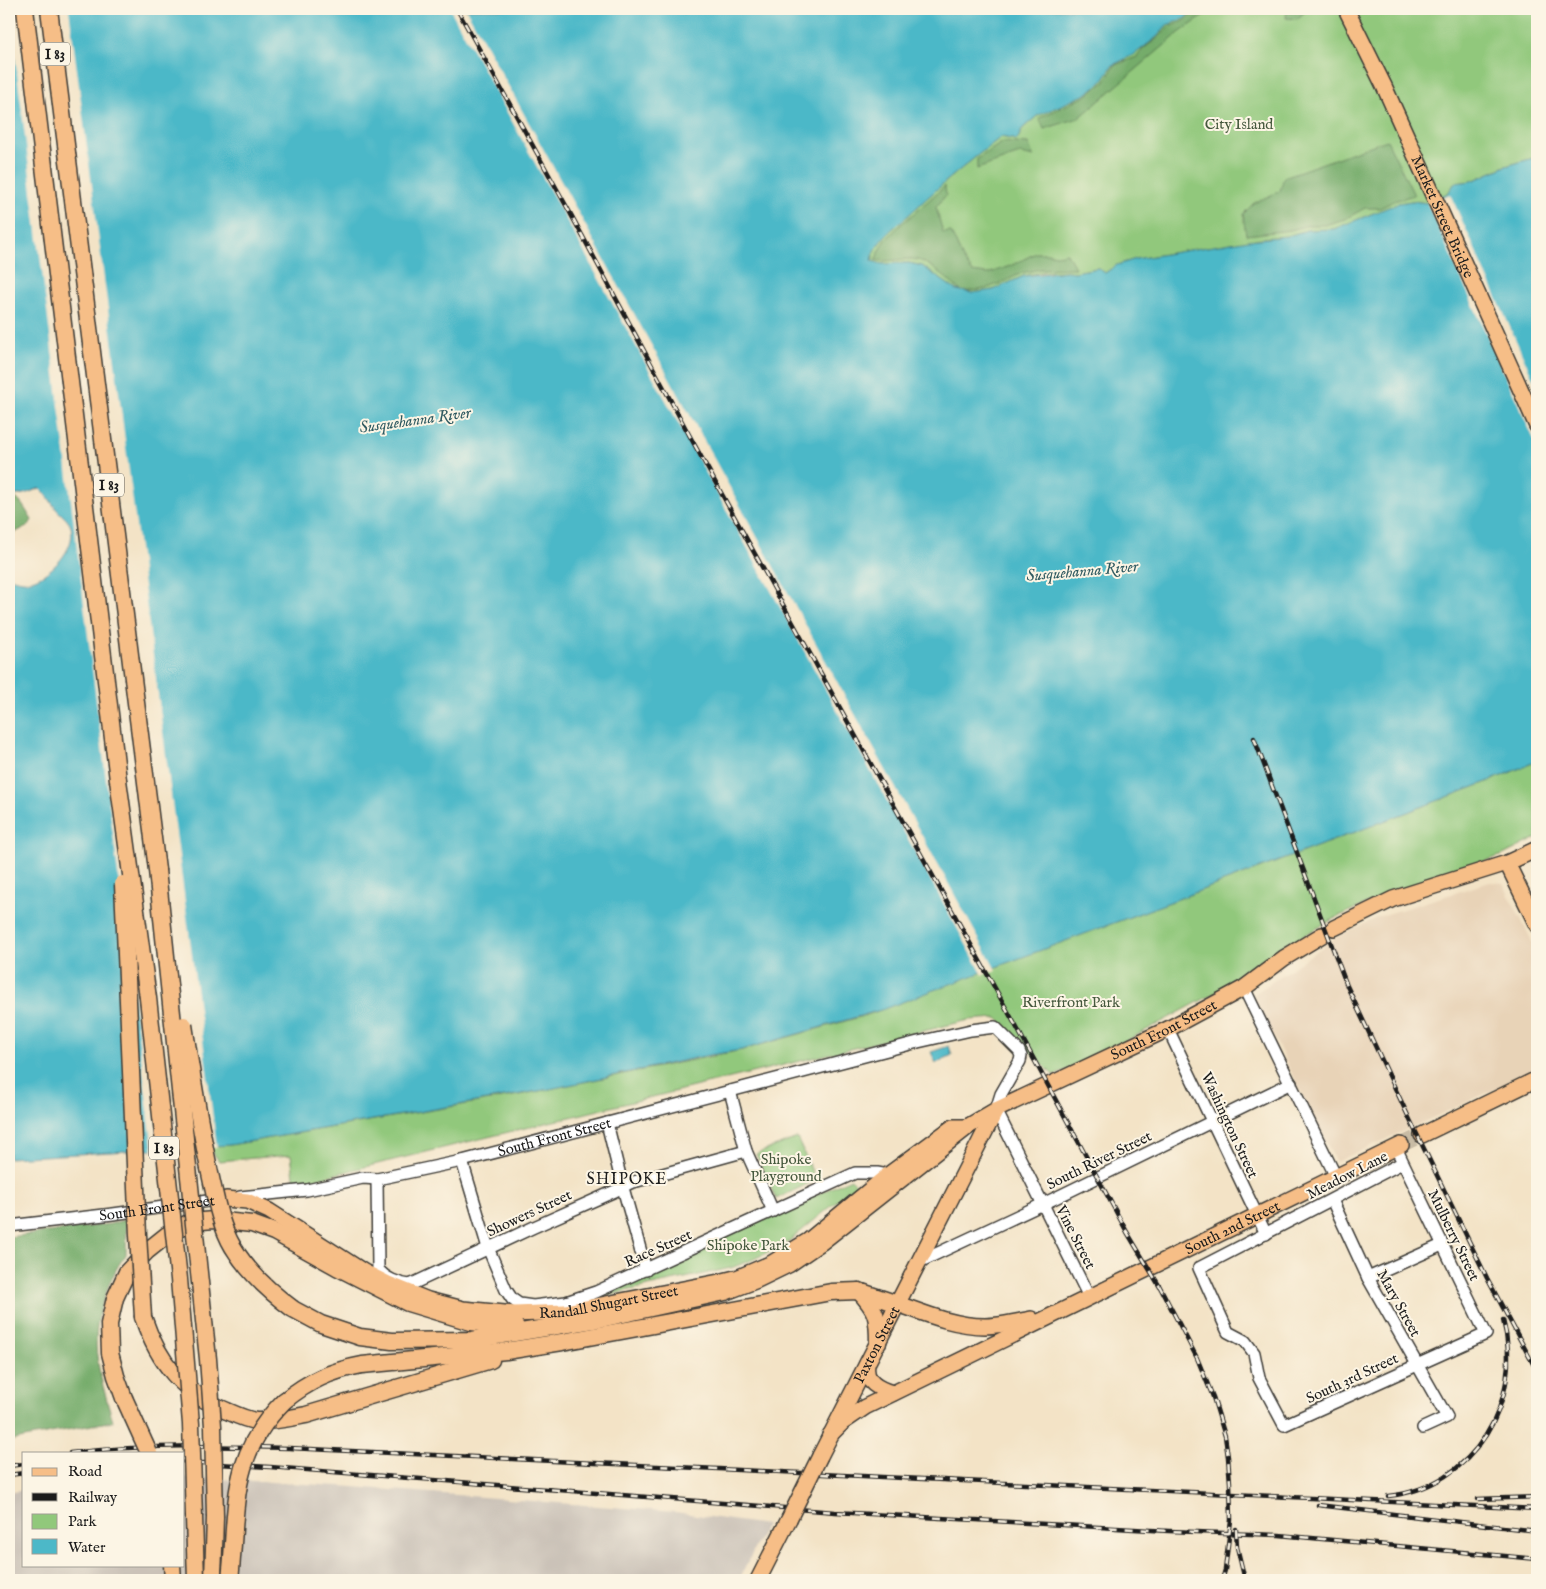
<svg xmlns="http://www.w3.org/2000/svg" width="1546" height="1589" font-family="'IM FELL English',serif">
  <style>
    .built { fill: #e8d3b7 }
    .industrial { fill: #cbc2b8 }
    .green { fill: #91c87b; stroke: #56724c }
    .forest { fill: #74ac6b; stroke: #486444 }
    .water { fill: #4cb8c8; stroke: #346a72 }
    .pier { fill: #f3e3c6 }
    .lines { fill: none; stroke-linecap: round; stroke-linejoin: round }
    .major-tunnel { stroke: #c8bba4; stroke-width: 15; stroke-dasharray: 15 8; stroke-linecap: butt }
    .minor-casing { stroke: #3c3a36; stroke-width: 14 }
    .major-casing { stroke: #3c3a36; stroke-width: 18 }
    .highway-casing { stroke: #3c3a36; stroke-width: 19 }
    .minor { stroke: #fff; stroke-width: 11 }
    .major { stroke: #f6be87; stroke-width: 15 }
    .highway { stroke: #f6be87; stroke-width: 16 }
    .rail-casing { stroke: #1c1c1c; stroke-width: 4.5 }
    .rail { stroke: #fcf5e5; stroke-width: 2.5; stroke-dasharray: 8; stroke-linecap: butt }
    .major-bridge-casing { stroke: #3c3a36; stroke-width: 18; stroke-linecap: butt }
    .highway-bridge-casing { stroke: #3c3a36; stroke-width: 19; stroke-linecap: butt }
    .major-bridge { stroke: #f6be87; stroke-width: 15 }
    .highway-bridge { stroke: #f6be87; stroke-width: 16 }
    .labels { text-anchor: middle; stroke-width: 4; stroke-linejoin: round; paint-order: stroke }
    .shield { fill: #fcf5e5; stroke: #5f5d58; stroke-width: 1 }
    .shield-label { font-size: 14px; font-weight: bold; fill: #1c1c1c }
    .park-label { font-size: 15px; fill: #45583d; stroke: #fcf5e5 }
    .street-label { font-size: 15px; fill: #1c1c1c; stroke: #fcf5e5 }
    .water-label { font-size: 16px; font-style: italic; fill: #2f5a61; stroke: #fcf5e5 }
    .neighbourhood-label { font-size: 16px; letter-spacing: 1px; fill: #1c1c1c; stroke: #fcf5e5 }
  </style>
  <rect width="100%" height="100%" fill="#fcf5e5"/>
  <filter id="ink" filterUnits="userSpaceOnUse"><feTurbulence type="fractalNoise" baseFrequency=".02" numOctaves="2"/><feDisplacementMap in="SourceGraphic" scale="10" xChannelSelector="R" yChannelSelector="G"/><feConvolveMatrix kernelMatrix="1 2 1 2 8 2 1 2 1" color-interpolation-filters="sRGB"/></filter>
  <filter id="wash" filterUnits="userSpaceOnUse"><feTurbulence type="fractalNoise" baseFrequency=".0096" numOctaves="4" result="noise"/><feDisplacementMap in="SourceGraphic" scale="20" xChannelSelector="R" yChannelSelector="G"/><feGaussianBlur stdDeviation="1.12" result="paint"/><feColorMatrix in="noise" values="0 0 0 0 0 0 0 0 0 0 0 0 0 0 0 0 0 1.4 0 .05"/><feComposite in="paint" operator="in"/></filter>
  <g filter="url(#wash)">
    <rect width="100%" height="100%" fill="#f3e3c6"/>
    <!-- built -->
    <polygon class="built" points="1490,882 1503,883 1537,952 1537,1070 1336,1162 1253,995 1340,935 1381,916"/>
    <!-- industrial -->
    <polygon class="industrial" points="184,1477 340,1486 675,1512 766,1525 739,1580 9,1580 9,1493 24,1490 24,1565 184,1565"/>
    <!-- green -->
    <g class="green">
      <path d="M1195,9h342v148l-31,9 -34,15 -17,2 -7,10 -21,10 -15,-2 -13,2 -65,26 -27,1 -19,6 -26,2 -126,21 -19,6 -12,8 -7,-5 -23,4 -9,-1 -24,1 -18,4 -31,14 -21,3 -16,-3 -34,-24 -13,-3 -28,1 -9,-3c3,-23 28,-37 43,-52 28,-26 56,-49 86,-72l16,3 6,-12 14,-12 49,-22 16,-13 11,-16 22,-11 23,-18 9,-11 17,-6z"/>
      <polygon points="1537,761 1537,838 1503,855 1396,891 1337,917 1305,935 1241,979 1113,1048 1054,1076 997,1018 969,1020 295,1184 291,1155 219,1161 208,1146 230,1145 519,1095 742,1050 867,1015 1258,869 1492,780"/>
      <polygon points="797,1138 816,1180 776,1199 756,1154"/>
      <polygon points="851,1179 857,1185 788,1242 754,1259 731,1268 625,1291 592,1301 589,1297"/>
    </g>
    <!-- forest -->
    <g class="forest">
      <polygon points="1198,9 1214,9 1179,33 1079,118 1044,129 1039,118 1086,96 1095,88 1104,83 1115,65 1137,57 1143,49 1158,38 1168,27 1184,21"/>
      <polygon points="1287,9 1308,9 1297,19 1286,18"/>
      <polygon points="1387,140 1414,195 1394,201 1380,208 1365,208 1345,219 1325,225 1309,225 1291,230 1246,235 1243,214 1254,203 1280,191 1284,177"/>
      <polygon points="1003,142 1028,144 1034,157 1020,154 977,169 977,159"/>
      <path d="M945,186l1,9 -10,12 7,26 8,-1 12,27 9,13 15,2 23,-8 26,-13h12l8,2 11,-2 8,15 -34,1 -19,4 -21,10 -16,6 -23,3c-11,-9 -31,-29 -44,-32 -15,-3 -29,3 -43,0l10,-19 12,-13z"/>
      <path d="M9,495c11,2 17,16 23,25l-3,5 -20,11z"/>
      <path d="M127,1219l-1,36c-8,9 -12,19 -17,30 -23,53 -11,84 4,136l-104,20v-204l101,-13z"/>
    </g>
    <!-- water -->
    <g class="water">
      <path d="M9,9h1186l-11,10 -17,6 -9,11 -23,18 -22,11 -11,16 -16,13 -49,22 -14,12 -6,12 -16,-3c-30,23 -58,46 -86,72 -15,15 -40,29 -43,52l10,3 27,-1 13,3 34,24 16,3 21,-3 31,-14 42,-5 9,1 23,-4 7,5 12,-8 19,-6 113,-19 39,-4 19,-6 27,-1 65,-26 13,-2 15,2 21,-10 7,-10 17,-2 34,-15 31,-9v604l-45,19 -234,89 -377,141 -139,40 -32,5 -160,34 -320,56 -221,13v-580c5,1 14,4 19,3 21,-4 49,-32 43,-54 -3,-9 -12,-13 -17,-21 -5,-7 -7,-12 -14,-18 -10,4 -21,9 -31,7z"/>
      <polygon points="949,1046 952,1055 936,1063 931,1052"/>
    </g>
    <!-- pier -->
    <g class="pier">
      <polygon points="9,9 69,9 217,1148 153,1152"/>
      <polygon points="450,9 466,9 996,970 983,975"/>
      <polygon points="1450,194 1537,387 1537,446 1427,203"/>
    </g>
  </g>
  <g filter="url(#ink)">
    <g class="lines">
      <!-- major-tunnel -->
      <polyline class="major-tunnel" points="1401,1145 1422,1135"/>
      <!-- minor casing -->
      <g class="minor-casing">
        <g id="minor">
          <polyline points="1244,988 1336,1177"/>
          <polyline points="1168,1029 1266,1234"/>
          <polyline points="730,1091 746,1151 773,1211"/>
          <polyline points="607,1123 623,1188 646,1270"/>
          <polyline points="1396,1148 1486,1334 1284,1425 1259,1378 1254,1353 1245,1341 1228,1332 1199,1268 1402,1163"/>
          <polyline points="462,1161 488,1248 506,1290 512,1299 519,1304 533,1306 566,1302 596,1292 855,1173 877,1173 888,1175"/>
          <path d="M377,1179l1,90c6,9 21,15 32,16l124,-58 81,-36 15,-8 116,-32"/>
          <path id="s1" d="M240,1197l67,-7 56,-12 14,1 85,-18 456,-119 53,-12 24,-3 24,24 2,5 -1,5 -19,33 -5,16 93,187"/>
          <polyline points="1332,1200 1368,1278 1447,1417 1423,1428"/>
          <path id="s2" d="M9,1226l104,-12 109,-15"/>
          <polyline points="919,1262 1043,1204 1291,1083"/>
          <polyline points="1368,1278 1442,1245"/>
        </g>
      </g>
      <!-- major casing -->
      <g class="major-casing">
        <g id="major">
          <path id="s3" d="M1346,9l38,77 153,340"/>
          <polyline points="1507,863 1537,925"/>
          <polyline points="1334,928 1393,899 1507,863 1537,849"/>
          <polyline points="1422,1135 1537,1079"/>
          <path id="s4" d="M226,1199l21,2 22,10 95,61 24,12 40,16 35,9 52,5 50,-2 154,-30 20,-5 33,-14 36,-22 80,-66 65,-48h14l29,-17 172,-81 76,-41 40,-30 38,-23"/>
          <path d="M898,1304c28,10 57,22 87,22 15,0 31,-4 46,-7"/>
          <path d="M867,1364c-3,18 11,25 26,29"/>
          <path id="s5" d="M830,1435l13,-13 22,-15 536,-262"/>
          <path id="s6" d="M820,1456l176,-346"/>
          <polyline points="758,1580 789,1519"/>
        </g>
      </g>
      <!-- highway casing -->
      <g class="highway-casing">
        <g id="highway">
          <polyline points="25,9 118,780"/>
          <polyline points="49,9 157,870"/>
          <path d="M859,1291c18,20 19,25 19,52"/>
          <polyline points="293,1309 321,1324 360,1337 392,1341 472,1340 605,1318 725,1292 756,1280 789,1264 821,1242 967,1127"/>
          <path d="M143,1317c15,45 40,76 84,94 9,4 20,9 29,10 17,1 34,-3 50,-6l185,-55"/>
          <polyline points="124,1398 116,1376 110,1353 109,1324 115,1298 127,1272 147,1251 167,1235 190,1222 214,1220 252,1224 274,1232 337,1267 408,1303 471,1322 516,1327"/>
          <path d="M284,1401c25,-20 46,-30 78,-36l144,-14 56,-9 269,-50 28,-1 39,13"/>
          <polyline points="194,1517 196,1580"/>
          <polyline points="172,1565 173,1580"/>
          <polyline points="213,1580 215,1517"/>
        </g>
      </g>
      <!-- minor -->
      <use href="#minor" class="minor"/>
      <!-- major -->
      <use href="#major" class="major"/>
      <!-- highway -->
      <use href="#highway" class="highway"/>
      <!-- rail casing -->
      <g class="rail-casing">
        <g id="rail">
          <polyline points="457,9 568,209 693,442 1017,1028 1127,1232 1160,1287 1197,1358 1213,1397 1225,1436 1228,1457 1230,1483 1231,1520 1225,1570 1222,1580"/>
          <polyline points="1254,738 1347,986 1410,1120 1487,1278 1537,1371"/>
          <path d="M70,1453c73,-9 146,-7 219,-5l1248,61"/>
          <polyline points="184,1462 270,1467 835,1512 1169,1531 1279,1535 1537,1559"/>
          <polyline points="9,1466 24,1464"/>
          <polyline points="9,1475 24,1473"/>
          <path d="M1388,1496c86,-9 137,-95 115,-176"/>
          <polyline points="1477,1499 1537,1497"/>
          <polyline points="1318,1505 1537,1531"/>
          <polyline points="1236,1529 1237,1547 1245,1580"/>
        </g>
      </g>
      <!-- rail -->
      <use href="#rail" class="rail"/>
      <!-- major-bridge casing -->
      <g class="major-bridge-casing">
        <polyline id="major-bridge" points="789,1519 820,1456"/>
      </g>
      <!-- highway-bridge casing -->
      <g class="highway-bridge-casing">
        <g id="highway-bridge">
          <polyline points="118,780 148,998 179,1279 191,1424 194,1517"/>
          <polyline points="157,870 208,1359 213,1426 215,1517"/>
          <polyline points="123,884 138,1235 143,1317"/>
          <path d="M184,1025c8,51 16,103 27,153 5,23 10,49 22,69 15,25 37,45 60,62"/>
          <polyline points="124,1398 149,1453"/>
          <path d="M230,1580c8,-72 -2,-123 54,-179"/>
        </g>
      </g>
      <!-- major-bridge -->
      <use href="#major-bridge" class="major-bridge"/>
      <!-- highway-bridge -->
      <use href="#highway-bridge" class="highway-bridge"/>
    </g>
  </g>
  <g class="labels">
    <!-- shield labels -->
    <g class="shield">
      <rect x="40" y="42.5" width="30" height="23" rx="4"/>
      <rect x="94" y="473.5" width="30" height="23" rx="4"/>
      <rect x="149" y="1136.5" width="30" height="23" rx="4"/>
    </g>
    <g class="shield-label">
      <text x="55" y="59">I 83</text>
      <text x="109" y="490">I 83</text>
      <text x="164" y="1153">I 83</text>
    </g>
    <!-- park labels -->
    <g class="park-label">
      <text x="1239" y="129">City Island</text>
      <text x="1071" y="1007">Riverfront Park</text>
      <text x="786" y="1164">Shipoke<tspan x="786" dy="17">Playground</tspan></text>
      <text x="748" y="1250">Shipoke Park</text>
    </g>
    <!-- street labels -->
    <g class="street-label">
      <text dy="5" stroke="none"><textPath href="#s3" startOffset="229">Market Street Bridge</textPath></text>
      <text dy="5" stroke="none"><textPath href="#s4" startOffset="1040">South Front Street</textPath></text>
      <text transform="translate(1230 1125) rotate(65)" y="5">Washington Street</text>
      <text dy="5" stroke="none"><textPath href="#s1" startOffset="321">South Front Street</textPath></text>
      <text transform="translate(1099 1160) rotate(-26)" y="5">South River Street</text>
      <text transform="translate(1347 1175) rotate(-27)" y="5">Meadow Lane</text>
      <text dy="5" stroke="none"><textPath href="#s2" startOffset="149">South Front Street</textPath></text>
      <text transform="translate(529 1213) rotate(-25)" y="5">Showers Street</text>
      <text dy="5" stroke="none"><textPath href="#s5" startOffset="454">South 2nd Street</textPath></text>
      <text transform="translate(1454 1235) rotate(64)" y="5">Mulberry Street</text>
      <text transform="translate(1076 1237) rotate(63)" y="5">Vine Street</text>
      <text transform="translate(658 1248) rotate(-24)" y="5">Race Street</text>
      <text dy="5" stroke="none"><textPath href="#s4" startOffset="411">Randall Shugart Street</textPath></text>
      <text transform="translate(1399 1303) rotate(61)" y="5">Mary Street</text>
      <text dy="5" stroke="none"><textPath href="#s6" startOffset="125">Paxton Street</textPath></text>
      <text transform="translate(1352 1378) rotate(-25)" y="5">South 3rd Street</text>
    </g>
    <!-- water labels -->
    <g class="water-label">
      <text transform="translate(415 419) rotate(-8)" y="6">Susquehanna River</text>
      <text transform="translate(1082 570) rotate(-5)" y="6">Susquehanna River</text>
    </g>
    <!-- neighbourhood labels -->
    <g class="neighbourhood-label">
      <text x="627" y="1184">SHIPOKE</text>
    </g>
  </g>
  <!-- margin -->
  <rect width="1546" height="1589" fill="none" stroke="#fcf5e5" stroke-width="30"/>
  <!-- legend -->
  <rect x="22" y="1452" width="162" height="115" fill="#fcf5e5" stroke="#a29e95"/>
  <rect x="32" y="1468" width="25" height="8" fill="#f6be87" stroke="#a29e95"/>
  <text x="68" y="1476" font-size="15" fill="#1c1c1c">Road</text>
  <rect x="32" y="1493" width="25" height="8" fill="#1c1c1c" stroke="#a29e95"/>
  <text x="68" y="1502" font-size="15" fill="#1c1c1c">Railway</text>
  <rect x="32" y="1514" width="25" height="15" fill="#91c87b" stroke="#a29e95"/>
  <text x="68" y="1526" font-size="15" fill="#1c1c1c">Park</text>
  <rect x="32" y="1539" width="25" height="15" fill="#4cb8c8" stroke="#a29e95"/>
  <text x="68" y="1552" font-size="15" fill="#1c1c1c">Water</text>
</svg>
